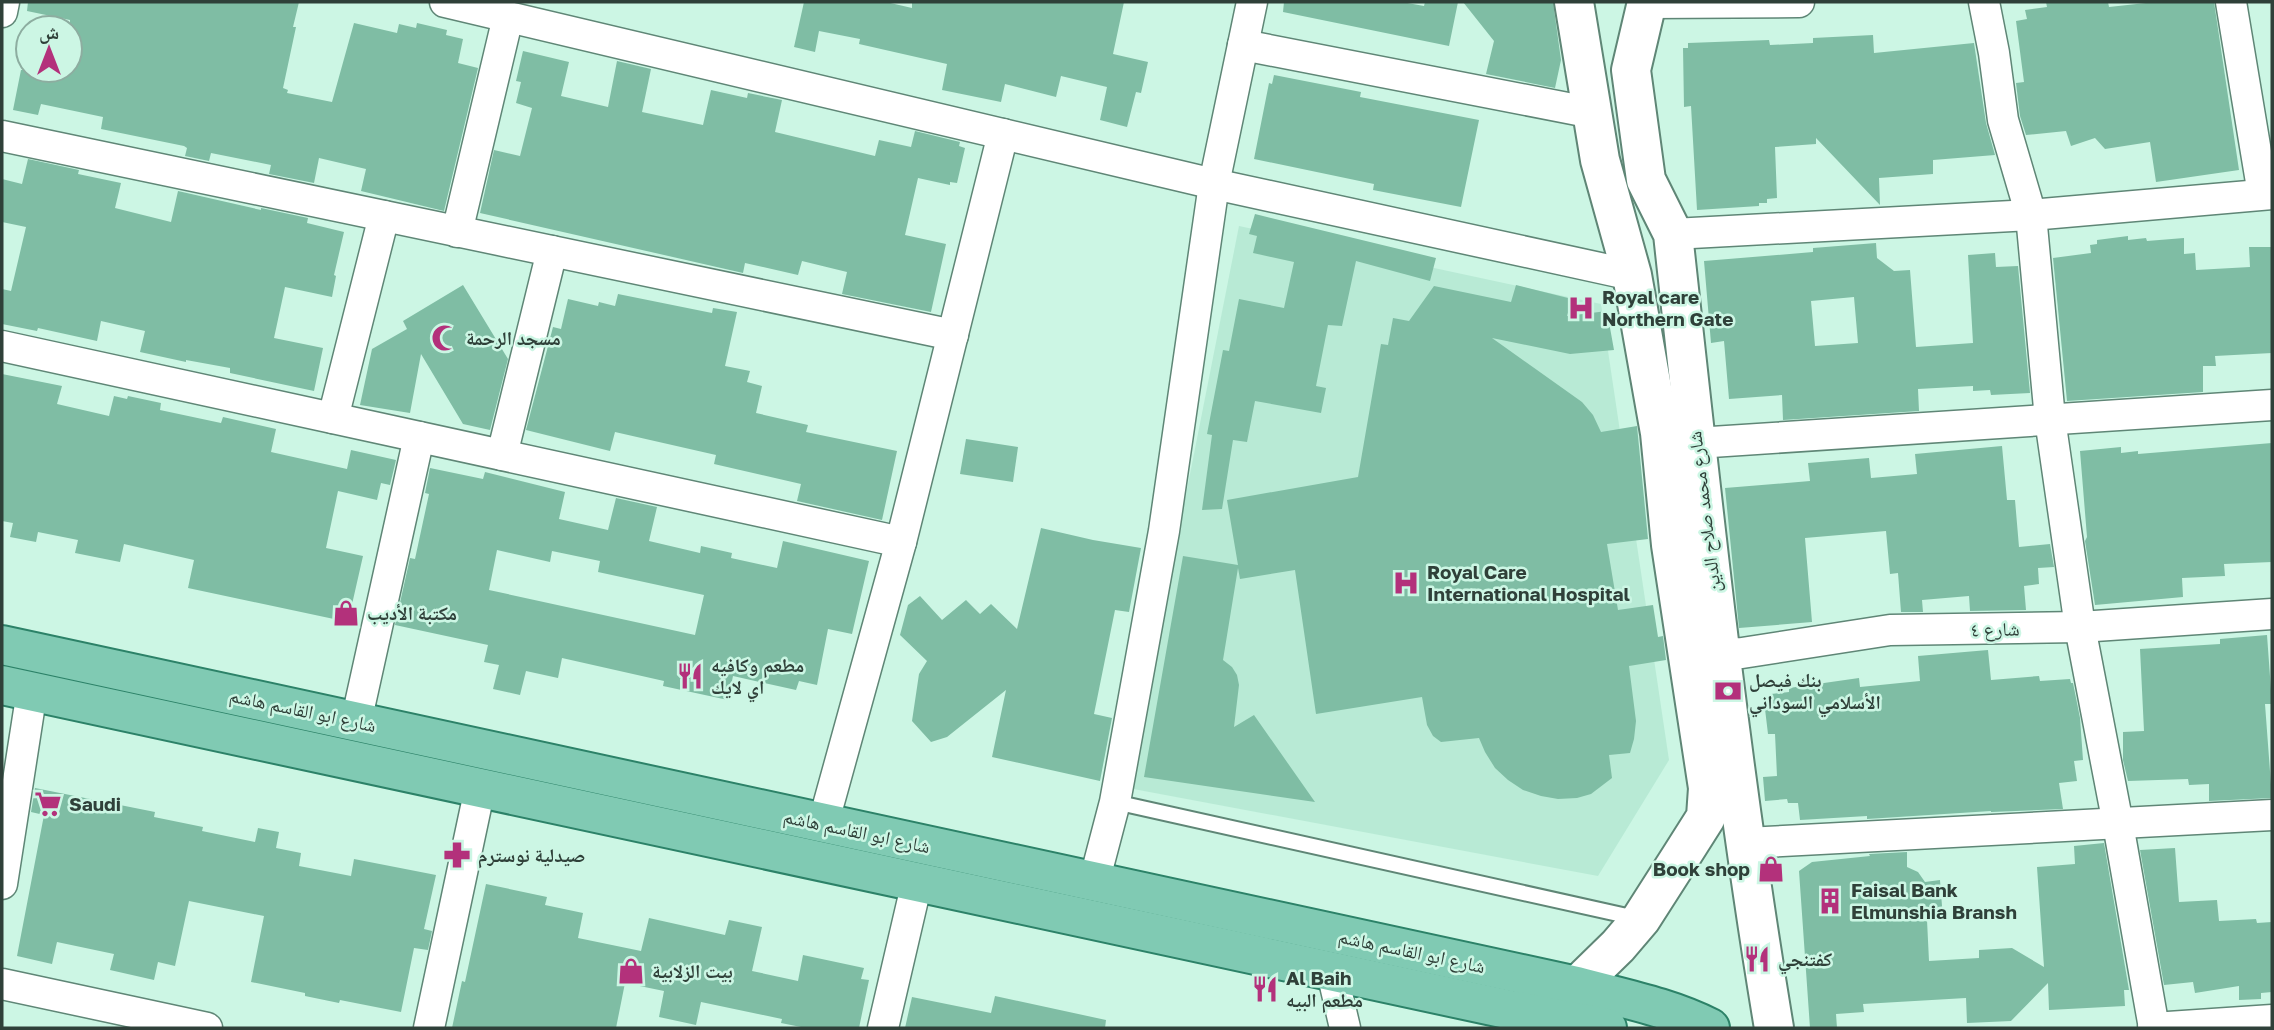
<svg xmlns="http://www.w3.org/2000/svg" width="2274" height="1030" font-family="'Golos Text','Noto Naskh Arabic',sans-serif">
  <style>
    .built { fill: #b8ead5 }
    .building { fill: #7fbda4; fill-rule: evenodd }
    .lines { fill: none; stroke-linecap: round; stroke-linejoin: round }
    .service-casing { stroke: #5f8676; stroke-width: 18 }
    .minor-casing { stroke: #5f8676; stroke-width: 33 }
    .secondary-casing { stroke: #5f8676; stroke-width: 42 }
    .primary-casing { stroke: #2c8268; stroke-width: 42 }
    .service { stroke: #fff; stroke-width: 14 }
    .minor { stroke: #fff; stroke-width: 30 }
    .secondary { stroke: #fff; stroke-width: 38 }
    .primary { stroke: #80cab3; stroke-width: 38 }
    .labels { text-anchor: middle; stroke-width: 5; stroke-linejoin: round; paint-order: stroke }
    .poi-label { font-size: 19px; font-weight: bold; fill: #2f4039; stroke: #ccf6e4; text-anchor: start }
    .street-label { font-size: 19px; fill: #2f4039; stroke: #ccf6e4 }
  </style>
  <rect width="100%" height="100%" fill="#ccf6e4"/>
  <!-- built -->
  <polygon class="built" points="1239,226 1601,304 1669,760 1598,876 1128,788"/>
  <!-- building -->
  <g class="building">
    <polygon points="28,2 299,2 293,27 296,27 283,88 288,90 287,93 332,102 354,23 397,33 399,24 416,28 417,23 447,30 446,35 463,39 458,63 478,68 444,211 361,191 366,169 319,158 314,183 269,174 271,165 211,153 209,161 185,156 187,148 184,146 101,129 103,117 41,104 38,115 13,110 21,70 70,70 70,20 27,11"/>
    <polygon points="804,2 886,2 912,8 912,2 1124,2 1113,54 1148,62 1141,93 1136,92 1127,127 1100,120 1107,87 1061,76 1056,97 1005,84 1001,102 942,90 947,64 859,44 860,39 819,31 815,52 794,47"/>
    <polygon points="1284,2 1402,2 1424,6 1425,2 1458,2 1449,46 1283,12"/>
    <polygon points="1463,2 1553,2 1561,60 1555,88 1486,74 1494,41"/>
    <polygon points="2046,2 2108,2 2109,7 2155,2 2214,2 2239,170 2156,182 2150,142 2105,149 2095,138 2071,146 2066,131 2026,135 2020,116 2016,83 2024,82 2016,21 2027,19 2025,10 2047,7"/>
    <polygon points="1873,35 1874,53 1974,43 1986,123 1995,155 1933,160 1933,174 1879,178 1880,205 1816,138 1816,144 1775,147 1777,198 1767,199 1767,203 1759,203 1759,206 1697,210 1691,106 1684,107 1683,48 1688,48 1688,43 1769,40 1770,45 1813,43 1813,38"/>
    <polygon points="523,51 569,62 561,96 608,107 617,61 651,69 642,112 703,125 711,90 747,98 748,93 782,100 775,132 875,156 879,140 911,147 915,131 960,142 959,146 965,148 957,183 950,182 950,185 918,178 905,235 946,244 931,312 842,294 847,272 802,261 798,275 745,263 743,273 480,213 494,150 520,156 532,108 516,103 521,82 516,81"/>
    <polygon points="1274,75 1361,92 1360,97 1479,120 1461,207 1373,190 1374,184 1254,159 1269,83 1272,84"/>
    <polygon points="28,159 79,170 78,174 121,183 115,208 171,222 178,191 261,210 261,208 308,218 307,223 344,232 334,275 336,276 332,297 285,287 274,338 323,348 314,391 230,373 230,368 186,360 186,362 140,352 145,331 101,321 97,341 38,328 37,331 2,324 2,289 11,291 26,227 2,222 2,179 22,184"/>
    <polygon points="1255,214 1436,258 1430,281 1356,261 1342,326 1328,325 1316,386 1326,388 1321,413 1255,401 1247,442 1233,440 1222,509 1202,510 1212,435 1207,434 1223,350 1229,351 1239,299 1284,308 1294,262 1253,253 1257,236 1249,234"/>
    <polygon points="2128,236 2128,240 2146,238 2147,241 2184,238 2184,254 2195,253 2196,270 2250,267 2249,247 2272,247 2272,353 2215,356 2216,366 2203,366 2203,392 2067,401 2053,258 2091,253 2090,245 2097,244 2097,240"/>
    <path d="M1876,243l1,15 17,13 16,-1 6,77 57,-4 -5,-88 27,-2 1,14 22,-1 12,127 -39,2 -1,-5 -17,1v-5l-55,3 1,22 -136,9 -1,-25 -53,4 -5,-58 -13,2 -7,-82 109,-9v-4zM1854,297l4,46 -43,3 -4,-45z"/>
    <polygon points="463,285 508,359 490,430 463,424 421,354 410,413 360,405 372,349 407,329 403,321"/>
    <polygon points="1516,285 1572,299 1567,316 1607,311 1614,350 1570,354 1492,338 1582,402 1593,415 1601,432 1637,426 1648,539 1607,544 1618,610 1653,605 1658,637 1663,636 1666,660 1629,666 1636,721 1634,739 1630,753 1609,755 1612,778 1591,794 1577,798 1558,799 1541,796 1523,790 1508,780 1495,768 1485,752 1479,738 1441,742 1433,736 1427,725 1422,697 1316,714 1295,570 1240,579 1238,568 1223,660 1232,667 1237,675 1239,685 1234,727 1254,715 1315,802 1144,777 1183,556 1238,565 1227,500 1358,477 1381,344 1388,345 1393,318 1409,321 1434,286 1511,302"/>
    <polygon points="618,294 712,313 713,308 737,312 725,366 750,371 747,382 762,386 756,413 808,425 806,432 897,451 882,520 797,501 801,484 714,464 716,455 615,432 610,451 526,430 553,327 561,329 568,299 598,306 599,302 615,306"/>
    <polygon points="2,374 62,386 57,404 109,416 114,396 127,399 128,396 161,403 160,410 221,423 223,417 276,429 271,452 347,469 351,450 396,460 390,485 381,483 377,500 338,491 326,548 363,556 348,622 188,588 194,560 124,544 120,562 75,553 78,540 38,532 36,542 10,537 13,523 2,521"/>
    <polygon points="966,439 1018,447 1013,482 960,474"/>
    <polygon points="2272,443 2272,562 2224,564 2225,576 2182,578 2183,597 2095,605 2085,541 2087,537 2080,451 2121,447 2121,453 2138,451 2138,454"/>
    <polygon points="2002,446 2007,500 2015,500 2019,547 2050,544 2054,567 2038,568 2039,584 2024,586 2026,610 1970,611 1969,596 1922,600 1923,612 1901,612 1898,573 1890,574 1886,531 1805,538 1812,622 1739,628 1725,488 1810,481 1808,463 1869,458 1871,478 1917,474 1915,454"/>
    <path d="M430,468l53,11 2,-7 80,20 -6,27 49,11 8,-32 41,9 -8,34 51,12 1,-7 31,7 -1,5 46,10 6,-27 86,20 -17,73 -24,-5 -11,56 -18,-4 -3,9 -63,-14 -5,24 -65,-14 1,-5 -102,-23 -4,20 -32,-7 -6,24 -27,-6 6,-24 -15,-3 4,-17 -93,-20 15,-67 5,1 14,-65 -4,-1zM497,550l53,12 2,-11 48,10 -2,11 106,23 -9,40 -206,-45z"/>
    <polygon points="1041,528 1093,540 1141,548 1129,612 1115,610 1094,714 1112,718 1100,781 992,757 1006,690 947,737 931,742 912,721 919,674 927,661 900,635 908,605 920,596 942,620 966,600 980,614 991,604 1017,629"/>
    <polygon points="2267,635 2272,704 2265,704 2272,798 2209,801 2209,784 2189,785 2188,779 2128,781 2123,760 2123,732 2144,731 2140,649 2220,644 2220,639"/>
    <polygon points="1988,650 1991,680 2039,676 2040,681 2070,679 2071,683 2073,683 2080,718 2083,760 2074,761 2077,781 2059,783 2063,809 1991,812 1991,811 1867,819 1867,816 1800,820 1798,803 1788,803 1787,799 1765,801 1763,777 1777,776 1775,734 1768,734 1765,709 1773,708 1771,694 1789,692 1789,688 1859,678 1860,687 1920,681 1918,656"/>
    <polygon points="35,788 155,812 154,817 203,827 202,831 255,842 258,828 279,832 276,848 301,853 299,866 351,876 354,859 436,875 424,929 432,931 428,950 414,948 401,1012 340,1000 339,1003 305,996 305,993 251,982 264,916 189,901 175,966 158,962 154,980 110,970 114,954 57,942 52,964 17,956 44,815 31,812"/>
    <polygon points="2104,843 2129,990 2124,990 2125,1006 2049,1010 2048,983 2011,1021 1967,1023 1966,998 1863,1004 1864,1012 1836,1014 1837,1028 1810,1028 1799,871 1812,862 1870,856 1869,854 1907,852 1907,867 1918,872 1925,882 1940,880 1943,919 1927,920 1929,961 1979,958 1979,950 2012,948 2044,967 2037,867 2075,864 2074,846"/>
    <polygon points="2175,848 2179,902 2217,900 2219,921 2256,919 2257,923 2272,922 2272,992 2261,993 2261,999 2239,1000 2239,986 2195,993 2193,982 2164,985 2140,850"/>
    <polygon points="486,884 547,897 545,905 583,913 578,938 641,951 649,918 725,935 729,920 762,927 752,971 798,981 803,955 864,968 861,979 869,980 859,1028 806,1028 781,1023 782,1019 701,1002 696,1025 659,1017 664,991 625,983 616,1028 452,1028 462,981 465,982"/>
    <polygon points="995,996 1106,1020 1105,1028 905,1028 912,997 991,1013"/>
  </g>
  <g class="lines">
    <!-- service casing -->
    <g class="service-casing">
      <polyline id="service" points="1115,802 1636,918"/>
    </g>
    <!-- minor casing -->
    <g class="minor-casing">
      <g id="minor">
        <polyline points="445,2 1214,184 1632,275"/>
        <polyline points="1984,2 1994,53 2003,120 2031,215 2050,419 2080,627 2118,824 2154,1028"/>
        <polyline points="2231,2 2263,194"/>
        <polyline points="1648,3 1799,2"/>
        <polyline points="2,12 4,2"/>
        <polyline points="1243,45 1593,113"/>
        <polyline points="2,136 953,335"/>
        <polyline points="457,232 508,17"/>
        <polyline points="1673,234 2031,215 2272,194"/>
        <polyline points="2,346 901,542"/>
        <polyline points="333,418 384,216"/>
        <polyline points="1696,443 2272,405"/>
        <polyline points="502,455 552,251"/>
        <polyline points="1720,654 1742,653 1890,630 2080,627 2272,614"/>
        <polyline points="356,722 419,437"/>
        <polyline points="823,824 901,542 1003,134"/>
        <polyline points="1746,843 2272,815"/>
        <polyline points="1094,882 1115,802 1164,531 1214,184 1252,2"/>
        <polyline points="2,884 32,691"/>
        <polyline points="1332,972 1345,1028"/>
        <polyline points="2,984 207,1028"/>
        <polyline points="429,1028 480,788"/>
        <polyline points="883,1028 917,882"/>
        <polyline points="2153,1028 2272,1020"/>
      </g>
    </g>
    <!-- secondary casing -->
    <g class="secondary-casing">
      <g id="secondary">
        <polyline points="1574,2 1600,160 1632,275 1660,433 1671,545 1708,788 1706,817 1680,858 1641,919 1618,946 1577,986"/>
        <path d="M1647,2l-16,68 15,110 27,54c29,266 57,531 101,794"/>
      </g>
    </g>
    <!-- primary casing -->
    <g class="primary-casing">
      <g id="primary">
        <path d="M2,645l1575,341c44,12 92,21 133,42"/>
        <polyline points="2,685 1511,1010 1607,1028"/>
      </g>
    </g>
    <!-- service -->
    <use href="#service" class="service"/>
    <!-- minor -->
    <use href="#minor" class="minor"/>
    <!-- secondary -->
    <use href="#secondary" class="secondary"/>
    <!-- primary -->
    <use href="#primary" class="primary"/>
  </g>
  <!-- icons -->
  <defs>
    <g id="hospital-bare" transform="scale(2.1)"><path d="M-5-5h3v3.5h4V-5h3V5h-3V1.5h-4V5h-3Z" fill="#b3317b" stroke="#ccf6e4" stroke-width="2.5" paint-order="stroke"/></g>
    <g id="mosque-bare" transform="scale(2.1)"><path d="M3.5-4.9A6 6 0 1 0 3.5 4.9A5 5 0 1 1 3.5-4.9Z" fill="#b3317b" stroke="#ccf6e4" stroke-width="2.5" paint-order="stroke"/></g>
    <g id="shop-bare" transform="scale(2.1)"><path d="M-5-2.5h2.3a2.7 3.5 0 0 1 5.4 0H5L5.5 6h-11ZM-1.5-2.5h3a1.5 2.3 0 0 0-3 0Z" fill="#b3317b" stroke="#ccf6e4" stroke-width="2.5" paint-order="stroke"/></g>
    <g id="restaurant-bare" transform="scale(2.1)"><path d="M-5-6h1v4h1v-4h1v4h1v-4h1v5L-1.5 .5V6h-2V.5L-5-1ZM5-6V6H3V1.5H1.5Q1.5-4 5-6Z" fill="#b3317b" stroke="#ccf6e4" stroke-width="2.5" paint-order="stroke"/></g>
    <g id="bank-bare" transform="scale(2.1)"><path d="M-6-4H6V4H-6ZM0-2.3a2.3 2.3 0 1 0 0 4.6a2.3 2.3 0 1 0 0-4.6Z" fill="#b3317b" stroke="#ccf6e4" stroke-width="2.5" paint-order="stroke"/></g>
    <g id="supermarket-bare" transform="scale(2.1)"><path d="M-6-5.5h2.5l.6 2H6L4.5 2H-2.5L-4.4-4H-6ZM-1.5 3.2a1.3 1.3 0 1 0 .1 0ZM3 3.2a1.3 1.3 0 1 0 .1 0Z" fill="#b3317b" stroke="#ccf6e4" stroke-width="2.5" paint-order="stroke"/></g>
    <g id="pharmacy-bare" transform="scale(2.1)"><path d="M-2-6h4v4h4v4h-4v4h-4v-4h-4v-4h4Z" fill="#b3317b" stroke="#ccf6e4" stroke-width="2.5" paint-order="stroke"/></g>
    <g id="building-bare" transform="scale(2.1)"><path d="M-4-6H4V6H1V3H-1V6H-4ZM-2.5-4.3h1.7v1.8h-1.7ZM.8-4.3h1.7v1.8H.8ZM-2.5-1h1.7V.8h-1.7ZM.8-1h1.7V.8H.8Z" fill="#b3317b" stroke="#ccf6e4" stroke-width="2.5" paint-order="stroke"/></g>
  </defs>
  <g fill-rule="evenodd">
    <use href="#hospital-bare" x="1581" y="308"/>
    <use href="#mosque-bare" x="445" y="338"/>
    <use href="#hospital-bare" x="1406" y="583"/>
    <use href="#shop-bare" x="346" y="613"/>
    <use href="#restaurant-bare" x="690" y="676"/>
    <use href="#bank-bare" x="1728" y="691"/>
    <use href="#supermarket-bare" x="48" y="804"/>
    <use href="#pharmacy-bare" x="457" y="855"/>
    <use href="#shop-bare" x="1771" y="869"/>
    <use href="#building-bare" x="1830" y="901"/>
    <use href="#restaurant-bare" x="1757" y="959"/>
    <use href="#shop-bare" x="631" y="971"/>
    <use href="#restaurant-bare" x="1265" y="989"/>
  </g>
  <g class="labels">
    <!-- poi labels -->
    <g class="poi-label">
      <text x="1602" y="304">Royal care<tspan x="1602" dy="22">Northern Gate</tspan></text>
      <text x="466" y="345">مسجد الرحمة</text>
      <text x="1427" y="579">Royal Care<tspan x="1427" dy="22">International Hospital</tspan></text>
      <text x="367" y="620">مكتبة الأديب</text>
      <text x="711" y="672">مطعم وكافيه<tspan x="711" dy="22">اي لايك</tspan></text>
      <text x="1749" y="687">بنك فيصل<tspan x="1749" dy="22">الأسلامي السوداني</tspan></text>
      <text x="69" y="811">Saudi</text>
      <text x="478" y="862">صيدلية نوسترم</text>
      <text x="1750" y="876" text-anchor="end">Book shop</text>
      <text x="1851" y="897">Faisal Bank<tspan x="1851" dy="22">Elmunshia Bransh</tspan></text>
      <text x="1778" y="966">كفتنجي</text>
      <text x="652" y="978">بيت الزلابية</text>
      <text x="1286" y="985">Al Baih<tspan x="1286" dy="22">مطعم البيه</tspan></text>
    </g>
    <!-- street labels -->
    <g class="street-label">
      <text transform="translate(1704 512) rotate(-97)" y="7">شارع محمد صلاح الدين</text>
      <text transform="translate(1995 629) rotate(-1)" y="7">شارع ٤</text>
      <text transform="translate(303 710) rotate(12)" y="7">شارع ابو القاسم هاشم</text>
      <text transform="translate(857 831) rotate(12)" y="7">شارع ابو القاسم هاشم</text>
      <text transform="translate(1412 951) rotate(12)" y="7">شارع ابو القاسم هاشم</text>
    </g>
  </g>
  <!-- border -->
  <rect width="2274" height="1030" fill="none" stroke="#2f4039" stroke-width="7"/>
  <!-- north arrow -->
  <g transform="translate(49 49)"><circle r="33" fill="#ccf6e4" stroke="#8dada0" stroke-width="2"/>
  <path d="M0-5L12 26L0 18L-12 26Z" fill="#b3317b"/>
  <text y="-10" font-size="19" font-weight="bold" text-anchor="middle" fill="#2f4039">ش</text>
  </g>
</svg>
